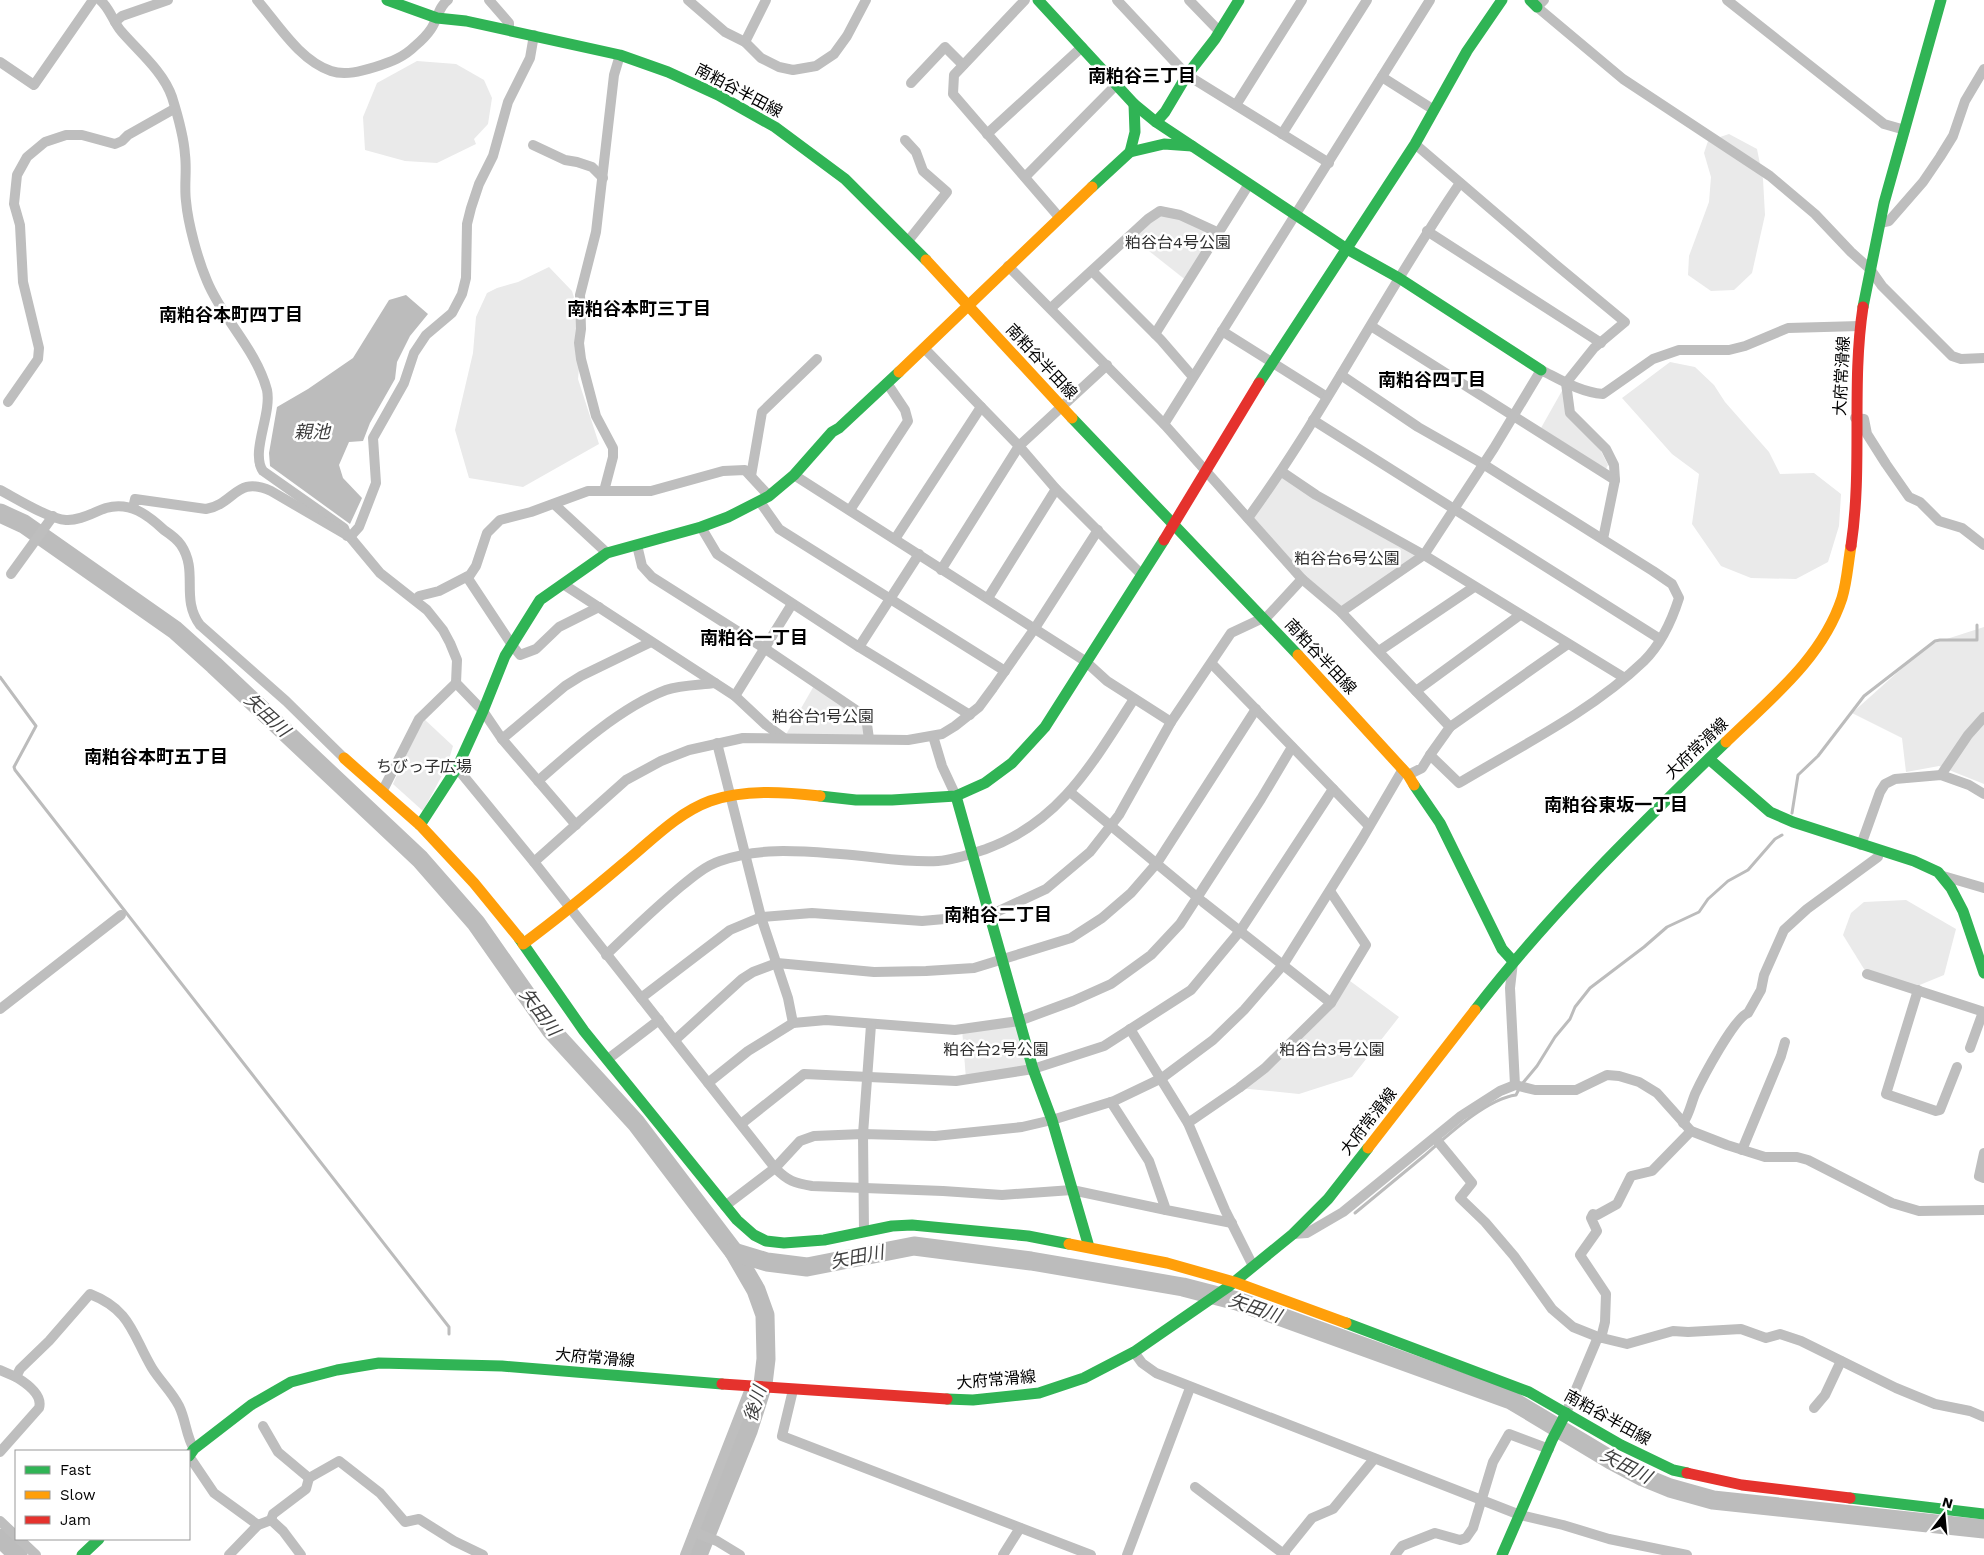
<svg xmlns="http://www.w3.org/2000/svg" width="1984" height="1555" font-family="'Work Sans','Noto Sans JP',sans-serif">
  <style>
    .green { fill: #eaeaea }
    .water { fill: #bcbcbc }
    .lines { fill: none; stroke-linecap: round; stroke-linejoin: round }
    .stream { stroke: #bcbcbc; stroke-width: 3 }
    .river { stroke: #bcbcbc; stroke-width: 19 }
    .street { stroke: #bebebe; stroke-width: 10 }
    .fast { stroke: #30b455; stroke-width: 11 }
    .slow { stroke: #ff9f0a; stroke-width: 11 }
    .jam { stroke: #e5322d; stroke-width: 11 }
    .labels { text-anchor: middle; stroke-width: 5; stroke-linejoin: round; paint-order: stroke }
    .street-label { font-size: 16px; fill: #000; stroke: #fff }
    .park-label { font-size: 16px; fill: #2f2f2f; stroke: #fff }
    .neighbourhood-label { font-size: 18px; font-weight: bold; fill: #000; stroke: #fff }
    .water-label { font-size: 18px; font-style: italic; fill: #404040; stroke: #fff }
  </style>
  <rect width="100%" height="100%" fill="#fff"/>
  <!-- green -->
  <g class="green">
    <polygon points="417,61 456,64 484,80 492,98 488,124 474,139 476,144 437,163 405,161 365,150 363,117 377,83"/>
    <polygon points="1729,134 1757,149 1763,179 1765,215 1752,273 1734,290 1711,291 1688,275 1689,256 1709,202 1711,177 1704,153 1708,141"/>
    <polygon points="1160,211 1217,232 1187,281 1130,236"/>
    <polygon points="549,267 572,291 583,327 578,379 599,444 523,487 469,478 455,430 473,353 476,317 487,293 497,288 518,282"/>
    <polygon points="1670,362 1695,367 1714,385 1725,402 1769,452 1780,474 1814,473 1841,494 1839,526 1828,562 1796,579 1751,578 1721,566 1692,524 1699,474 1672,454 1622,398"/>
    <polygon points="1563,389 1568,416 1601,451 1608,465 1606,469 1541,428"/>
    <polygon points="1282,472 1424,555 1341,612 1248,518"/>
    <polygon points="1984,627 1984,784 1939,766 1906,772 1902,738 1852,713 1928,645"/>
    <polygon points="815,684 866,717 869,739 784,738"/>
    <polygon points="423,718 453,746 447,766 423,811 393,784"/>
    <polygon points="1906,900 1956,929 1944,975 1905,991 1864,969 1843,935 1851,913 1864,902"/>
    <polygon points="1346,978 1399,1017 1352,1077 1299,1094 1239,1088 1331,1003"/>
    <polygon points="1019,1021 1033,1069 966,1079 962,1029"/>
  </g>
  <!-- water -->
  <polygon class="water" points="406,295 428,314 410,336 397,362 395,379 370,423 363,441 349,442 339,465 343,478 362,498 350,524 270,466 269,453 277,407 308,389 353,358 389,300"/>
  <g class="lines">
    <!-- stream -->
    <g class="stream">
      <polyline points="0,677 36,726 14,767 15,770 449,1327 449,1334"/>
      <polyline points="1792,813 1798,775 1818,756 1864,696 1935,641 1940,640 1977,640 1977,625"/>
      <polyline points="1522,1084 1537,1066 1555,1037 1570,1019 1575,1007 1590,988 1644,947 1667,927 1699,912 1708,899 1728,881 1748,870 1775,839 1782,835"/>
      <path d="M1355,1213c23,-19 46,-38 69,-57 23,-20 62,-57 92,-61l3,-6"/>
    </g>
    <!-- river -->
    <g class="river">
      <polyline points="0,513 24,524 175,630 214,665 420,859 476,923 551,1030 636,1123 734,1252 756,1290 765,1315 766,1359 763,1384 748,1431 698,1555"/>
      <polyline points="734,1252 767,1262 807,1267 914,1246 1031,1261 1183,1287 1237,1301 1511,1400 1611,1460 1643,1477 1670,1488 1713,1500 1984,1529"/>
      <polyline points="0,1538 18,1555"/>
    </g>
    <!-- street -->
    <g class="street">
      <path d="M100,0c10,8 13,22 21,31 17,20 42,40 51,66 5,16 12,41 13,58 2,15 -1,31 1,46 2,23 12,59 21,80 16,39 49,68 60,109 5,24 -17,63 -4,81l81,57 3,8"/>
      <path d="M257,0c21,24 42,60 74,71 14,5 31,0 44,-4 16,-5 29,-10 40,-21 6,-5 12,-11 16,-17 7,-10 7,-22 17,-29"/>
      <polyline points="489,0 509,23 509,30"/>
      <polyline points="688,0 725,32 745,42 761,58 779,67 793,70 816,66 834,54 847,36 866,0"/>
      <polyline points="1025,0 954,75 953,94 1059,217"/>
      <polyline points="1117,0 1187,75 1329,163"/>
      <polyline points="1189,0 1219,31"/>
      <polyline points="1544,0 1537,7 1623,79 1770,176 1815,214 1851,252 1870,269 1882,286 1952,356 1961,359 1984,358"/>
      <polyline points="1727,0 1884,124 1905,130"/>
      <polyline points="115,22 122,16 168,0"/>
      <polyline points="745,42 766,0"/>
      <polyline points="0,62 34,85 93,0"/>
      <polyline points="1382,77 1434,110"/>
      <polyline points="911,83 945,47 963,65"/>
      <polyline points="1236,105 1302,0"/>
      <polyline points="987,134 1082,47"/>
      <polyline points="1282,134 1367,0"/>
      <polyline points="905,140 916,152 923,171 947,192 908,241"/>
      <polyline points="1415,144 1555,264 1625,322 1594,348 1566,383 1570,413 1606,449 1614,465 1615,480 1603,539"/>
      <polyline points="533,145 565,160 577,162 592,167 603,178"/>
      <polyline points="1025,177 1116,85"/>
      <polyline points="1880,223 1889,221 1923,182 1940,157 1953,136 1965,101 1984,69"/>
      <polyline points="1427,231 1601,343"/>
      <polyline points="1008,266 1164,424 1302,579 1341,612 1450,727 1430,755 1422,768 1408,775"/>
      <polyline points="1092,271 1161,340 1193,377"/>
      <polyline points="1051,308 1148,219 1160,211 1180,215 1217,232"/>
      <polyline points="1371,326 1615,480"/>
      <polyline points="1222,331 1327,397"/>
      <polyline points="1155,334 1249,184"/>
      <polyline points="924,348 1019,446 1056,489 1141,574"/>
      <path d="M1341,375l77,52 65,37 170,107 19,13 7,14c-7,22 -18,46 -35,63 -52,50 -123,85 -185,122l-29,-28"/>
      <polyline points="8,402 38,359 39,348 23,282 20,225 14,204 17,175 27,157 45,142 66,135 82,135 115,144 122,141 128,135 174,109"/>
      <polyline points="1855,418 1864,419 1867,434 1886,464 1909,497 1920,502 1939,521 1962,528 1984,545"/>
      <polyline points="1313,420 1660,639"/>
      <polyline points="1164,424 1430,0"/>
      <polyline points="1282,472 1316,495 1424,555 1623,677"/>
      <polyline points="794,475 1085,661 1107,681 1171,722"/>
      <polyline points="751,476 762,412 817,359"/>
      <path d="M0,490c17,9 49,29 66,30 14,1 28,-8 40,-12 24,-7 42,7 58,22 6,4 13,9 17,15 18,27 -1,53 19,80l86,76 58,57"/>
      <polyline points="604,491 613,457 613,448 596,416 581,359 579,343 581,329 580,295 596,232 614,75 620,55"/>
      <polyline points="760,502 779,529 1005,671"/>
      <polyline points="554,504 607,553"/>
      <path d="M133,508l2,-9 71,10c29,-5 30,-34 65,-18l79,46 30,36 47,37 16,20 7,13 7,17 -1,23 27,28 19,28 74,86"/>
      <polyline points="850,510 908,421 905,410 887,383"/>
      <path d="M1248,518c78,-107 137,-226 212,-335"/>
      <polyline points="701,527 717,554 859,647 970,715"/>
      <polyline points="350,537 359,527 376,483 373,438 404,383 414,353 426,335 452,313 462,294 466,278 467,224 471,208 479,184 493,156 508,102 530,58 534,35"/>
      <polyline points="895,539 981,407"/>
      <polyline points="637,545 642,566 652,577 764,648 866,717 869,739"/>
      <polyline points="941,570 1019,446 1107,365"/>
      <polyline points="11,574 53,516"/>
      <polyline points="467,577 512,645 520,655 536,649 559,627 599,607"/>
      <polyline points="563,584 735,696 766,725 784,738"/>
      <polyline points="988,598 1056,489"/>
      <polyline points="416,600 419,596 439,591 470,575 476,566 487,533 500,520 531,512 588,491 651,491 723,471 745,470 769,496"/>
      <path d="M1341,612l83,-57 70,-107 47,-78c20,10 39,22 62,24l50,-35 26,-9h50l16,-4 43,-18 72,-2"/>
      <polyline points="1265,619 1302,579"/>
      <polyline points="859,647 919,554"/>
      <polyline points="1379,651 1474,587"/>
      <polyline points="1212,664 1369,826"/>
      <polyline points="1416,691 1520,615"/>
      <polyline points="735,696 792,604"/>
      <polyline points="1450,727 1568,644"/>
      <polyline points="933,736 942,766 956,796"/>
      <polyline points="502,739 565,686 581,676 651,642"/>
      <polyline points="717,743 761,917 788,998 793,1023"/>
      <path d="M457,768l77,94 241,306c13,13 19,15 37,18l131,5 59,4 70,-5 94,20"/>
      <polyline points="1941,775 1968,735 1984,717"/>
      <path d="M538,781c36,-32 83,-74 128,-91 14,-5 33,-5 49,-7"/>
      <polyline points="382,792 419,719 456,683"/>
      <polyline points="1070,792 1203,902 1331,1003"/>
      <polyline points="1861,845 1880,792 1885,784 1895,779 1941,775 1969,785 1984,794"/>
      <polyline points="534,862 626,780 661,761 689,750 743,738 908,740 942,734 955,726 979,707 993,688 1035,628 1098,530"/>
      <polyline points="1943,876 1984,888"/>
      <path d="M606,955c24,-23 48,-46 73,-67 12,-10 26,-22 41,-27 40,-14 79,-10 120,-7 33,2 65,9 98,7 16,-1 33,-7 48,-12 75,-27 107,-87 148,-150"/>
      <polyline points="1513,962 1510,988 1515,1085"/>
      <polyline points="1867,974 1984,1012"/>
      <polyline points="1918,990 1886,1094 1936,1111 1940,1110 1957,1067"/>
      <polyline points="641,998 730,930 761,917 812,913 922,921 990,915 1046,889 1090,852 1119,815 1171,722 1231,633 1263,618"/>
      <polyline points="0,1009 121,915"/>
      <polyline points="1130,1029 1188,1123 1225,1210 1253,1266"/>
      <polyline points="675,1040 742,979 753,972 777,963 874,972 926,971 974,968 1071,938 1102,918 1131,893 1157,863 1256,709"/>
      <polyline points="1970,1048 1983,1012"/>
      <polyline points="608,1059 659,1020"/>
      <polyline points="708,1083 748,1051 793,1023 826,1020 955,1030 1019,1021 1073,1001 1111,984 1151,955 1180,924 1261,799 1292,747"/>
      <polyline points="1111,1102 1149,1161 1166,1210 1232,1223"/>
      <polyline points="1188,1123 1239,1088 1265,1068 1331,1003 1366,945 1330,891"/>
      <path d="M1683,1123c6,-8 8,-19 12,-29 7,-15 39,-76 53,-81l13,-23 3,-15 20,-45 23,-21 71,-52"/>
      <polyline points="741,1124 804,1074 956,1081 1033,1069 1104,1046 1191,990 1240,931 1333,789"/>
      <polyline points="1435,1138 1472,1183 1460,1198 1485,1222 1514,1256 1552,1309 1573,1327 1598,1337 1627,1344 1673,1331 1688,1332 1741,1329 1766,1338 1780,1334 1801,1341 1896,1388 1935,1404 1970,1411 1984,1417"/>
      <polyline points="1742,1150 1781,1056 1785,1042"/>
      <polyline points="1984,1153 1979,1176 1984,1178"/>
      <polyline points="725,1206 775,1168 800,1141 814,1136 863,1134 935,1136 1022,1127 1052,1120 1114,1101 1162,1078 1213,1040 1244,1010 1283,965 1362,839 1403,769"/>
      <polyline points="864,1232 863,1134 871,1025"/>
      <polyline points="1293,1234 1307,1233 1343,1212 1461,1116 1500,1091 1515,1085 1535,1090 1576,1090 1607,1075 1619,1076 1639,1082 1657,1093 1691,1131 1727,1145 1765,1157 1797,1157 1808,1160 1892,1203 1919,1211 1984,1210"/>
      <polyline points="1601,1338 1605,1322 1606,1294 1580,1255 1597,1231 1591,1218 1593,1214 1597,1215 1617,1204 1631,1176 1652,1171 1691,1131"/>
      <polyline points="1134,1352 1142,1363 1156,1373 1520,1515 1563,1525 1609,1539 1687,1555"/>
      <polyline points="0,1370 16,1377"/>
      <polyline points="793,1390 782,1436 1091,1555"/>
      <polyline points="1814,1408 1825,1395 1841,1361"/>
      <polyline points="1566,1413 1598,1337"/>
      <polyline points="263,1426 278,1452 309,1478 339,1461 380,1493 405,1522 419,1519 454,1541 483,1555"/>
      <path d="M0,1452l39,-44c4,-13 -13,-25 -23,-31l4,-8 29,-28 41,-47c41,16 42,40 62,74 8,13 20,24 27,38 7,14 7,30 15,43"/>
      <polyline points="189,1456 214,1493 258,1525"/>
      <polyline points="1195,1487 1285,1555"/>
      <polyline points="271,1520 273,1514 306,1489 309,1478"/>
      <polyline points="0,1521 16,1536"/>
      <polyline points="694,1532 717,1541 740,1555"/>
      <polyline points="19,1539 36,1555"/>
      <polyline points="1283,1554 1312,1518 1333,1509 1374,1459"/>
      <polyline points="229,1555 258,1525 271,1520 283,1531 301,1555"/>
      <polyline points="685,1555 751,1386"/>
      <polyline points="1003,1555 1020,1528"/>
      <polyline points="1127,1555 1190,1388"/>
      <polyline points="1395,1555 1402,1546 1435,1533 1460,1540 1466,1538 1473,1528 1493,1462 1509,1434 1549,1449"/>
    </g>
    <!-- fast -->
    <g class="fast">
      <polyline points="387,0 437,18 466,21 620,55 668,72 718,95 775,127 845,179 926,260"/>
      <polyline points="1038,0 1134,104 1156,122 1347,249 1399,278 1541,370"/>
      <polyline points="1530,0 1537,7"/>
      <polyline points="1156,122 1165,112 1187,75 1215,39 1239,0"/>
      <polyline points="1130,152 1135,132 1134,104"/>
      <polyline points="1092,187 1130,152 1164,144 1192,146"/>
      <polyline points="1863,307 1884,203 1941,0"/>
      <polyline points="1259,383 1415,144 1467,51 1502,0"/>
      <polyline points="1072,418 1298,655"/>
      <polyline points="1709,759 1770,812 1793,822 1914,861 1938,872 1951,888 1963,911 1984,973"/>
      <polyline points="1414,785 1440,823 1502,949 1513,961"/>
      <polyline points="820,796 856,800 892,800 956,796 985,783 1012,763 1045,727 1164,540"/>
      <polyline points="956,796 1033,1069 1052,1120 1089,1247"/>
      <polyline points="420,825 457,768 483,711 505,656 540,600 607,553 701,527 728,517 769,496 794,475 832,432 839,428 899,372"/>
      <polyline points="519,938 584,1031 737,1220 754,1235 766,1241 784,1243 824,1240 892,1226 912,1225 1028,1236 1069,1244"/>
      <path d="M1475,1010c75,-97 163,-183 251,-268"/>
      <polyline points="1346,1323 1529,1392 1621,1445 1673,1470 1687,1473"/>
      <polyline points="947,1399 973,1400 1039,1393 1084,1378 1134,1352 1228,1287 1293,1234 1328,1199 1368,1148"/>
      <polyline points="189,1456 194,1449 251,1405 291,1382 337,1370 379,1363 502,1366 722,1384"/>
      <polyline points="1850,1498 1984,1514"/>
      <polyline points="82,1555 99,1539"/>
      <polyline points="1502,1555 1552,1440 1566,1413"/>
    </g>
    <!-- slow -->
    <g class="slow">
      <polyline points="926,260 1072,418"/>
      <polyline points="899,372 1092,187"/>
      <polyline points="1298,655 1408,775 1414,785"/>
      <path d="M1726,742c44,-43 96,-83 116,-144 5,-16 6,-35 9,-52"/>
      <polyline points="344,758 420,825 474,883 519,938"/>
      <path d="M523,944c35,-26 68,-53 101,-81 26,-21 53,-50 86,-62 35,-12 74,-9 110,-5"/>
      <polyline points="1368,1148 1475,1010"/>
      <polyline points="1069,1244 1167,1263 1234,1282 1346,1323"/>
    </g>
    <!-- jam -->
    <g class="jam">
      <polyline points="1164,540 1259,383"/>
      <path d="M1851,546c12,-79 0,-160 12,-239"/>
      <polyline points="722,1384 947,1399"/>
      <polyline points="1687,1473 1742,1485 1850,1498"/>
    </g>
  </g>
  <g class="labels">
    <!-- street labels -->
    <g class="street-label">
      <text transform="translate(739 90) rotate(28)" y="6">南粕谷半田線</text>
      <text transform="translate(1042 361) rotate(47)" y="6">南粕谷半田線</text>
      <text transform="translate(1841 376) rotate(-87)" y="6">大府常滑線</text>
      <text transform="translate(1321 656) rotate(47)" y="6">南粕谷半田線</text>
      <text transform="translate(1696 748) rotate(-44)" y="6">大府常滑線</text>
      <text transform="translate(1368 1121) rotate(-52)" y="6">大府常滑線</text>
      <text transform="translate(595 1357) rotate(5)" y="6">大府常滑線</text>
      <text transform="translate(996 1379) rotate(-5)" y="6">大府常滑線</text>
      <text transform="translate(1608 1417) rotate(29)" y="6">南粕谷半田線</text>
    </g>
    <!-- park labels -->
    <g class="park-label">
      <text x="1178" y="248">粕谷台4号公園</text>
      <text x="1347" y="564">粕谷台6号公園</text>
      <text x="823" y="722">粕谷台1号公園</text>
      <text x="424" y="772">ちびっ子広場</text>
      <text x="996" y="1055">粕谷台2号公園</text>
      <text x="1332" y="1055">粕谷台3号公園</text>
    </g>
    <!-- neighbourhood labels -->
    <g class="neighbourhood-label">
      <text x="1142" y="82">南粕谷三丁目</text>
      <text x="639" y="315">南粕谷本町三丁目</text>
      <text x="231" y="321">南粕谷本町四丁目</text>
      <text x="1432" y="386">南粕谷四丁目</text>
      <text x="754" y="644">南粕谷一丁目</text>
      <text x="156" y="763">南粕谷本町五丁目</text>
      <text x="1616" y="811">南粕谷東坂一丁目</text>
      <text x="998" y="921">南粕谷二丁目</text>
    </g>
    <!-- water labels -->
    <g class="water-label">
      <text x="312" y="438">親池</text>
      <text transform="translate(267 715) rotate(43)" y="6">矢田川</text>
      <text transform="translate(540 1012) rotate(53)" y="6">矢田川</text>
      <text transform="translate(857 1257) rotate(-11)" y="6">矢田川</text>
      <text transform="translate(1255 1308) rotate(19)" y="6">矢田川</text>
      <text transform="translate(755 1404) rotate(-73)" y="6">後川</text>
      <text transform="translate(1626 1466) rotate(27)" y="6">矢田川</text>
    </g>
  </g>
  <!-- legend -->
  <rect x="15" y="1450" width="175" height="90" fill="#ffffff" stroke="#999999"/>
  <rect x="25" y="1466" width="25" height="8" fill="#30b455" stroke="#999999"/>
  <text x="60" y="1475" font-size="15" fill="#000000">Fast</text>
  <rect x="25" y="1491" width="25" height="8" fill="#ff9f0a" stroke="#999999"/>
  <text x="60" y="1500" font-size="15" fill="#000000">Slow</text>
  <rect x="25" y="1516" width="25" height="8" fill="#e5322d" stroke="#999999"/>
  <text x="60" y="1525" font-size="15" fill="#000000">Jam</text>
  <!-- north arrow -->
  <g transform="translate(1944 1515) rotate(16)" stroke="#ffffff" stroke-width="4" paint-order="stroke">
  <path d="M0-4L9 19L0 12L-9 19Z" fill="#000000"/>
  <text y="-8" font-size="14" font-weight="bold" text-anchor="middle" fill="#000000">N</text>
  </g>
</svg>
